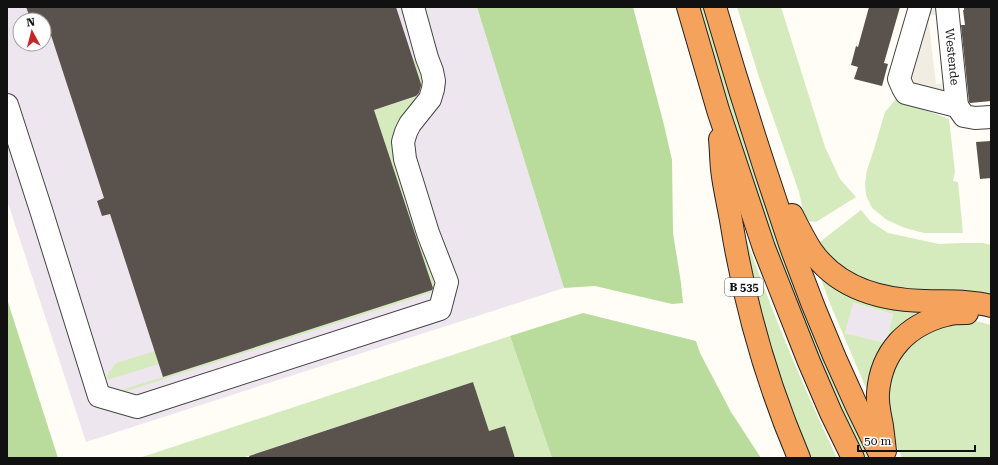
<svg xmlns="http://www.w3.org/2000/svg" width="998" height="465" font-family="'Roboto Serif',serif">
  <style>
    .industrial { fill: #eee6ef; fill-rule: evenodd }
    .green { fill: #d5ebbd; fill-rule: evenodd }
    .forest { fill: #b9dc9c }
    .plaza { fill: #f1ede2 }
    .building { fill: #5a524d }
    .lines { fill: none; stroke-linecap: round; stroke-linejoin: round }
    .minor-casing { stroke: #444; stroke-width: 24 }
    .highway-casing { stroke: #222; stroke-width: 24 }
    .minor { stroke: #fff; stroke-width: 22 }
    .highway { stroke: #f5a25d; stroke-width: 22 }
    .labels { text-anchor: middle; stroke-width: 4; stroke-linejoin: round; paint-order: stroke }
    .shield { fill: #fff; stroke: #585858; stroke-width: 1 }
    .shield-label { font-size: 11px; font-weight: bold; fill: #111 }
    .street-label { font-size: 12px; fill: #111; stroke: #fff }
  </style>
  <rect width="100%" height="100%" fill="#fffdf5"/>
  <!-- industrial -->
  <g class="industrial">
    <path d="M7,7h470l87,281 -478,154 -79,-242zM20,20h24v24h-24z"/>
    <polygon points="852,303 893,314 886,343 845,333"/>
  </g>
  <!-- green -->
  <g class="green">
    <polygon points="698,7 704,7 870,458 865,458 851,432 825,375 774,245 743,151"/>
    <polygon points="737,7 781,7 825,147 840,179 856,197 816,222 809,221 804,215 799,192 759,77"/>
    <polygon points="422,56 429,76 429,90 427,97 409,117 402,128 399,140 400,154 406,182 410,196 415,207 432,260 434,271 433,281 436,291 118,394 112,395 111,393 163,377 433,289 374,110 424,94 413,59"/>
    <polygon points="896,99 949,119 955,172 953,181 958,182 963,233 924,233 905,228 887,220 872,208 866,195 865,183 867,170 874,149 885,112"/>
    <polygon points="861,210 871,222 888,233 939,244 961,243 983,243 991,245 991,299 913,293 859,283 816,245"/>
    <path d="M743,229c27,79 59,155 94,229h-30l-26,-67 -42,-161z"/>
    <path d="M818,271l109,37 -58,87 -38,-89zM853,303l40,11 -7,29 -41,-10z"/>
    <polygon points="972,320 991,325 991,458 902,458 891,433 885,400 899,354 933,327"/>
    <polygon points="510,336 552,458 515,458 505,426 489,431 473,382 242,458 139,458"/>
    <polygon points="155,351 159,364 107,380 107,375 116,363"/>
  </g>
  <!-- forest -->
  <g class="forest">
    <polygon points="477,7 633,7 664,125 672,160 673,233 681,283 683,303 672,304 595,286 564,288"/>
    <polygon points="7,299 58,458 7,458"/>
    <polygon points="583,313 696,341 700,353 731,412 761,458 552,458 510,336"/>
  </g>
  <!-- plaza -->
  <polygon class="plaza" points="926,7 940,7 940,14 928,16 936,84 947,83 947,88 943,92 908,83"/>
  <!-- building -->
  <g class="building">
    <polygon points="26,7 396,7 421,84 421,86 419,93 416,96 374,110 433,288 432,290 163,377 110,214 102,216 97,201 104,198 49,29 44,31 44,20 31,20"/>
    <polygon points="869,7 900,7 884,63 888,64 882,86 854,79 858,67 851,65 856,46 858,47"/>
    <polygon points="964,7 991,7 991,101 970,103 969,102 961,25 965,25 963,10 964,10"/>
    <polygon points="991,141 991,178 980,179 976,142"/>
    <polygon points="473,382 489,431 505,426 515,458 250,458 249,456"/>
  </g>
  <g class="lines">
    <!-- minor casing -->
    <g class="minor-casing">
      <g id="minor">
        <polyline points="920,7 899,79 903,88 906,93 957,106 964,116 975,118 991,117"/>
        <path id="s1" d="M947,7l10,99"/>
        <polyline points="7,105 41,210 99,396 137,407 440,309 447,282 428,233 415,191 405,159 403,142 406,132 410,124 430,99 433,89 434,81 432,71 427,58 413,7"/>
      </g>
    </g>
    <!-- highway casing -->
    <g class="highway-casing">
      <g id="highway">
        <polyline points="688,7 718,110 764,248 809,362 831,413 853,458"/>
        <path d="M715,7c16,55 33,110 51,165 8,24 16,48 24,72 26,73 57,145 92,214"/>
        <path d="M720,139c1,10 1,20 2,30 2,19 7,38 10,57 13,80 35,157 67,232"/>
        <path d="M792,215c6,12 12,24 19,35 26,38 69,50 113,51 22,1 45,-1 67,5"/>
        <path d="M885,451c-1,-8 -2,-17 -3,-25 -2,-11 -5,-22 -4,-33 3,-41 29,-68 68,-78 6,-2 14,-2 21,-2"/>
      </g>
    </g>
    <!-- minor -->
    <use href="#minor" class="minor"/>
    <!-- highway -->
    <use href="#highway" class="highway"/>
  </g>
  <g class="labels">
    <!-- shield labels -->
    <rect class="shield" x="725" y="278" width="38" height="18" rx="3"/>
    <g class="shield-label">
      <text x="744" y="291">B 535</text>
    </g>
    <!-- street labels -->
    <g class="street-label">
      <text dy="4" stroke="none"><textPath href="#s1" startOffset="50">Westende</textPath></text>
    </g>
  </g>
  <!-- border -->
  <rect width="998" height="465" fill="none" stroke="#111111" stroke-width="16"/>
  <!-- north arrow -->
  <g transform="translate(32 32) rotate(353)"><circle r="19" fill="#ffffff" stroke="#a0a0a0"/>
  <path d="M0-3L7 15L0 10L-7 15Z" fill="#c4262e"/>
  <text y="-6" font-size="11" font-weight="bold" text-anchor="middle" fill="#111111">N</text>
  </g>
  <!-- scale -->
  <path d="M858 445v6h117v-6" fill="none" stroke="#111111" stroke-width="2"/>
  <text x="864" y="445" font-size="12" fill="#111111" stroke="#ffffff" stroke-width="3" paint-order="stroke">50 m</text>
</svg>
